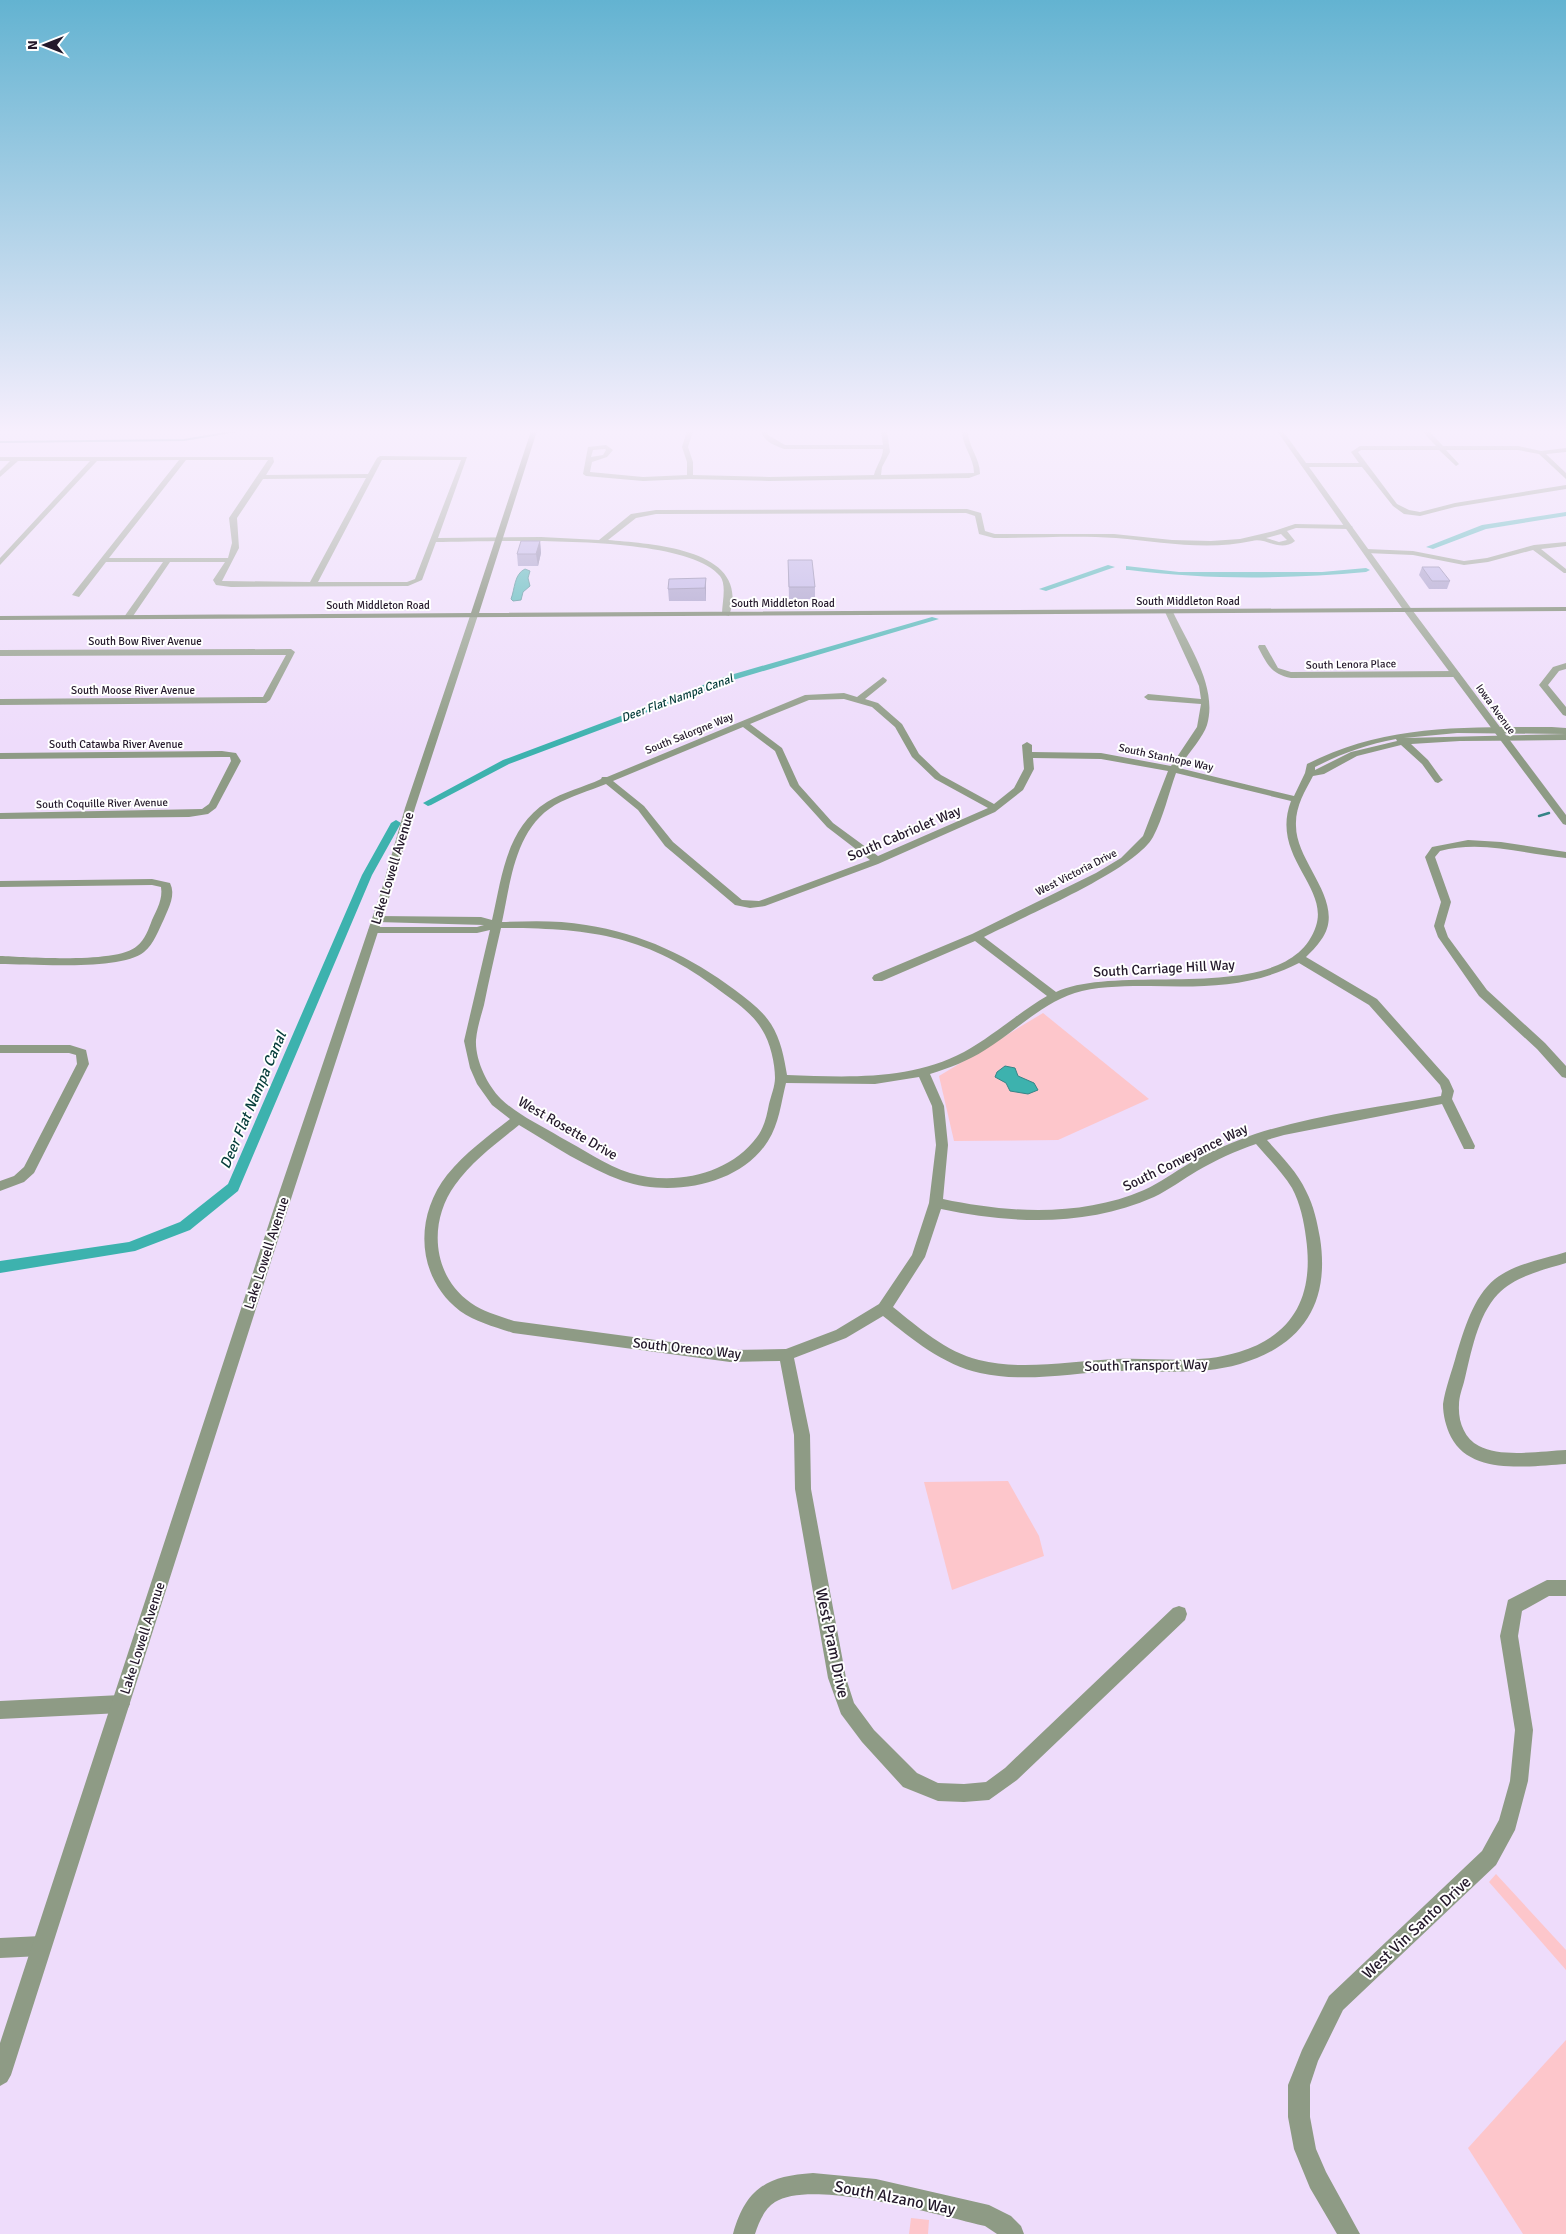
<svg xmlns="http://www.w3.org/2000/svg" width="1566" height="2234" font-family="Signika,sans-serif">
  <style>
    .green { fill: #fdc6cb }
    .water { fill: #3db2ae; stroke: #368487 }
    .lines { fill: none; stroke-linecap: round; stroke-linejoin: round }
    .stream-far1 { stroke: #368487; stroke-width: 2 }
    .stream { stroke: #368487; stroke-width: 2.5 }
    .canal { fill: #3db2ae; fill-rule: evenodd }
    .minor { fill: #8e9b85; fill-rule: evenodd }
    .tertiary { fill: #8e9b85; fill-rule: evenodd }
    .secondary { fill: #667758; fill-rule: evenodd }
    .wall { fill: #9d95c2 }
    .shaded-wall { fill: #7f799e }
    .building { fill: #b6ade2; stroke: #7f799e }
    .labels { text-anchor: middle; stroke-width: 4; stroke-linejoin: round; paint-order: stroke }
    .far-street-label { font-size: 11px; fill: #24192b; stroke: #fff }
    .far-water-label { font-size: 12px; font-style: italic; fill: #053c3a; stroke: #fff }
    .street-label { font-size: 14px; fill: #24192b; stroke: #fff }
    .water-label { font-size: 15px; font-style: italic; fill: #053c3a; stroke: #fff }
    .near-street-label { font-size: 16px; fill: #24192b; stroke: #fff }
  </style>
  <rect width="100%" height="100%" fill="#eedcfb"/>
  <!-- green -->
  <g class="green">
    <polygon points="1043,1013 1149,1099 1058,1140 954,1141 939,1076"/>
    <polygon points="1008,1481 1039,1536 1044,1556 952,1590 924,1482"/>
    <polygon points="1496,1874 1566,1950 1566,1970 1489,1882"/>
    <polygon points="1566,2040 1566,2234 1523,2234 1468,2148"/>
    <polygon points="911,2218 929,2220 928,2234 909,2234"/>
  </g>
  <!-- water -->
  <g class="water">
    <path d="M525,569l5,2 -2,7 2,8 -7,6 -2,8 -8,1 -2,-2c4,-10 3,-25 14,-30z"/>
    <polygon points="1005,1066 1015,1068 1018,1076 1034,1083 1038,1090 1028,1094 1010,1091 1006,1083 995,1077 997,1072"/>
  </g>
  <g class="lines">
    <!-- stream-far1 -->
    <polyline class="stream-far1" points="0,442 184,440 237,431"/>
    <!-- stream -->
    <polyline class="stream" points="1539,816 1549,813"/>
    <!-- canal -->
    <g class="canal">
      <polygon points="1566,512 1566,516 1486,529 1433,549 1426,547 1482,525"/>
      <polygon points="1108,565 1115,567 1046,591 1039,589"/>
      <path d="M1126,566l53,6h143l44,-4 4,2 -4,2c-78,7 -159,8 -237,-2h-3z"/>
      <polygon points="932,617 939,619 733,680 509,764 431,805 428,806 423,803 503,760 727,676"/>
      <polygon points="396,820 401,823 372,875 238,1191 190,1230 135,1251 0,1273 0,1261 129,1242 180,1222 228,1184 362,875 391,823"/>
    </g>
    <!-- minor -->
    <g class="minor">
      <path d="M687,431h6l-5,16 5,15v13l76,2 105,-2c2,-9 9,-17 9,-26h-99c-9,-3 -21,-8 -23,-18h6l1,4 17,10h98l-2,-14h6l3,21 -8,15 -1,8 93,-2c0,-15 -12,-27 -12,-42h6c0,16 12,27 12,43l-11,4 -200,3 -79,-2 -47,2 -57,-5 -3,-2 5,-27 18,-2 7,5 -6,7 -15,5 -2,10 53,5 44,-2v-13l-5,-15zM605,449l1,1 -3,5 -12,2 2,-7z"/>
      <polygon points="1422,431 1429,431 1443,446 1518,446 1541,451 1566,448 1566,452 1546,454 1566,473 1566,479 1539,454 1518,450 1446,450 1459,464 1456,466 1439,450 1361,450 1358,452 1397,504 1409,510 1420,512 1455,503 1566,485 1566,489 1455,507 1420,516 1404,514 1393,506 1362,467 1304,467 1301,465 1304,463 1359,463 1351,452 1360,446 1436,446"/>
      <path d="M380,456l87,1 -29,81 103,-1 58,3 32,-26 25,-4 311,-1 14,4 4,18 10,3h119l58,6 39,1 29,-2 34,-8 21,-7 54,1 4,2 -4,2 -53,-1 -9,3 8,10c-15,12 -29,-4 -43,0 -45,10 -91,1 -136,-3 -40,-3 -82,0 -122,0l-15,-4 -4,-18 -9,-3 -310,1 -20,4 -28,22c42,4 145,8 121,76l-7,-2c0,-11 5,-29 -2,-38 -37,-44 -226,-34 -284,-34l-14,38 -14,6 -177,1 -15,-2 -3,-5 12,-18h-55l-39,57h-3l-4,-2 39,-55h-57l-27,35 -7,-2 107,-135 -82,1 -97,104v-7l90,-97h-72l-18,16v-6l10,-10h-10v-4h273l1,5 -8,13 102,-1 9,-16zM186,460h82l-39,58 3,25 -4,15h-119zM382,460h79l-46,119 -8,3h-89zM366,478l-56,104 -88,-1 17,-33 -2,-30 26,-39zM1281,534l6,6 -8,2 -13,-4z"/>
      <polygon points="1566,542 1566,546 1541,549 1566,569 1566,573 1564,573 1533,550 1488,562 1464,565 1413,555 1366,553 1362,551 1366,549 1413,551 1464,561 1487,558 1534,545"/>
      <path d="M1166,610l7,2c16,34 45,75 34,113 -4,13 -21,31 -28,43l115,28 11,-23 2,-9c78,-40 159,-37 245,-37l14,1v6l-109,-1 -53,5 162,-4v6l-106,1 -49,3 17,16 13,18 2,2 -5,3 -3,-1 -13,-18 -21,-19 -44,11 -33,18 -11,2c-8,15 -18,31 -17,50 0,38 52,77 25,114 -4,6 -10,12 -15,17l71,42 72,81 5,11 -2,8 23,47 -1,3h-10l-22,-45 -158,31 -17,5c14,16 30,31 39,51 8,15 11,31 14,47 10,64 -16,107 -80,126 -42,12 -81,6 -124,7 -44,2 -92,12 -136,2 -37,-8 -68,-34 -97,-57l-37,22 -52,20 16,77 1,54 35,189 8,25 20,27 43,43 21,10 26,1 22,-2 19,-14 168,-160 6,-2 6,2 2,6 -2,6 -168,160 -28,20 -25,2 -26,-1 -35,-14 -41,-45 -21,-28 -13,-36 -33,-189 -1,-54 -14,-74 -50,1 -217,-29c-18,-6 -37,-11 -53,-22 -44,-34 -46,-94 -13,-136 18,-22 41,-39 63,-56l-18,-14 -15,-21 -7,-16 -6,-27 26,-111 -13,3h-104l-5,-3 5,-3h104l7,-2 -107,-3 -5,-3 5,-3 104,1 11,3c10,-43 14,-92 55,-118 16,-10 37,-15 54,-23l1,-2h5l198,-82 39,-2 13,4 26,-20 4,3 -1,2 -21,17 13,4 24,21 17,30 22,21 53,29 20,-16 10,-19 -2,-24 5,-3 5,3v7l69,1 70,13 26,-39 4,-23 -53,-4 -4,-3 4,-3 53,5 -2,-13 -34,-74zM844,699l28,8 23,20 17,30 23,22 53,29 -110,48 -45,-33 -34,-38 -17,-37 -32,-24 59,-24zM743,727l32,24 15,35 37,41 43,33 -111,41 -17,-1 -69,-58 -29,-36 -31,-25zM1396,739l1,2 -46,11 -36,18v-3c26,-13 52,-23 81,-28zM1033,758l68,1 67,12 -25,65 -22,22 -25,15 -124,61 -98,41 -2,3 2,3h8l93,-40 72,55c-29,17 -54,40 -83,56 -54,29 -118,25 -177,23 -3,-18 -6,-35 -16,-51 -9,-14 -23,-24 -36,-34 -44,-33 -94,-57 -149,-65 -27,-5 -56,-4 -84,-3 9,-42 13,-93 53,-117 16,-9 34,-14 51,-21l32,26 27,36 70,59 15,3 15,-2 113,-42 117,-52 28,-22 11,-21zM1176,773l115,28c-21,55 38,85 25,125 -27,83 -195,35 -260,66l-72,-55c38,-20 150,-66 169,-100 10,-18 16,-45 23,-64zM501,928c88,0 146,7 218,62 15,11 32,22 42,38 9,13 14,35 14,50 0,8 -4,18 -6,26 -2,11 -5,24 -12,33 -28,38 -83,49 -127,36 -25,-8 -47,-24 -70,-36 -20,-12 -42,-22 -59,-38 -14,-14 -26,-39 -25,-59 1,-12 5,-24 8,-35 5,-25 11,-51 17,-77zM1299,963l70,42 71,80 2,6 -1,5c-61,11 -127,19 -186,38 -22,8 -44,17 -65,29 -16,9 -30,20 -46,27 -62,27 -136,23 -201,9l5,-54 -4,-39 -14,-32c19,-6 38,-13 55,-24 32,-20 60,-50 97,-59 22,-5 46,-5 68,-5 54,1 100,2 149,-23zM919,1077l13,29 4,39 -7,58 -17,52 -33,49 -43,26 -50,19 -56,1 -216,-29c-15,-5 -30,-9 -43,-18 -39,-27 -43,-81 -16,-118 17,-24 42,-42 64,-60 33,20 68,43 104,56 47,16 117,5 145,-40 11,-17 13,-38 18,-58l89,1zM1256,1144c12,14 26,28 36,44 8,15 12,33 14,50 8,56 -11,97 -67,114 -42,13 -82,5 -124,7 -44,2 -93,12 -136,1 -33,-8 -61,-33 -86,-53l32,-50 16,-48c70,15 146,18 213,-12 15,-7 29,-18 43,-26 19,-11 38,-20 59,-27z"/>
      <path d="M1259,645h6l13,23 13,4 165,-1 4,3 -4,3 -165,1c-20,-4 -24,-14 -33,-31z"/>
      <polygon points="0,650 291,649 295,652 270,700 266,703 0,705 0,699 263,697 286,655 0,656"/>
      <polygon points="1566,663 1566,669 1559,671 1548,685 1566,707 1566,716 1563,715 1539,685 1553,667"/>
      <polygon points="222,751 236,753 241,761 216,808 208,814 189,817 0,819 0,813 202,809 209,804 231,761 230,757 222,757 0,759 0,753"/>
      <path d="M1468,840l33,2 65,10v6c-42,-4 -84,-18 -126,-7l-5,6 16,45 -7,24 4,11 39,53 58,53 21,23v12l-4,-1 -25,-28 -58,-53 -41,-59 -4,-11 7,-24 -16,-45 7,-10z"/>
      <path d="M152,879l18,4c6,12 -1,24 -6,36 -5,10 -10,25 -20,33 -23,19 -112,12 -144,12v-8c28,1 118,8 137,-10 8,-6 12,-18 15,-26 5,-11 11,-21 9,-33l-9,-2 -152,2v-6z"/>
      <polygon points="0,1045 70,1045 86,1050 89,1064 34,1173 24,1182 0,1191 0,1181 14,1176 24,1167 77,1064 76,1055 69,1053 0,1053"/>
      <path d="M1566,1252v11c-23,7 -51,13 -68,31 -21,22 -27,60 -34,88 -2,7 -5,15 -5,23 -1,16 5,33 20,41 22,12 63,5 87,4v14c-36,2 -95,12 -115,-27 -5,-10 -8,-22 -8,-33 2,-15 9,-33 13,-48 8,-26 17,-59 39,-77 19,-15 49,-20 71,-27z"/>
      <polygon points="1547,1580 1566,1580 1566,1596 1549,1596 1522,1611 1518,1636 1533,1730 1528,1781 1515,1830 1496,1865 1343,2010 1318,2061 1310,2085 1310,2117 1316,2149 1326,2172 1360,2234 1337,2234 1310,2188 1294,2149 1288,2117 1288,2085 1302,2050 1329,1996 1482,1851 1499,1820 1510,1781 1515,1730 1500,1636 1508,1600"/>
      <polygon points="121,1695 127,1698 130,1704 127,1710 121,1713 0,1719 0,1701"/>
      <polygon points="41,1936 48,1939 51,1946 48,1953 41,1956 0,1958 0,1938"/>
      <path d="M813,2173l63,6 113,26 22,11 10,10 3,8h-27l-12,-8c-43,-10 -173,-48 -210,-24 -11,7 -16,20 -20,32h-22c13,-46 34,-58 80,-61z"/>
    </g>
    <!-- tertiary -->
    <g class="tertiary">
      <polygon points="1277,431 1283,431 1410,607 1566,815 1566,825 1563,824 1404,611"/>
      <polygon points="471,613 478,615 415,808 391,892 291,1199 11,2075 7,2082 0,2086 0,2043 277,1199 381,892 405,808"/>
    </g>
    <!-- secondary -->
    <polygon class="secondary" points="531,431 537,431 479,613 1566,607 1566,611 0,620 0,616 471,613"/>
  </g>
  <!-- wall -->
  <g class="wall">
    <polygon points="540,541 541,553 538,566 518,566 517,554"/>
    <polygon points="788,560 815,587 815,599 789,599"/>
    <polygon points="1422,567 1450,581 1447,589 1429,589 1419,575"/>
    <polygon points="706,578 706,601 669,601 668,589"/>
  </g>
  <!-- shaded-wall -->
  <g class="shaded-wall">
    <polygon points="540,541 541,553 538,566 536,554"/>
    <polygon points="706,578 706,601 705,588"/>
  </g>
  <!-- building -->
  <g class="building">
    <polygon points="521,541 540,541 536,554 517,554"/>
    <polygon points="788,560 812,560 815,587 789,587"/>
    <polygon points="1422,567 1439,567 1450,581 1432,581"/>
    <polygon points="706,578 705,588 668,589 669,579"/>
  </g>
  <!-- sky -->
  <linearGradient id="sky" x2="0" y2="1"><stop stop-color="#63b3d1"/><stop offset="0.58" stop-color="#f7effd"/><stop offset="1" stop-color="#f7effd" stop-opacity="0"/></linearGradient>
  <rect width="1566" height="744" fill="url(#sky)"/>
  <g class="labels">
    <!-- far-street labels -->
    <g class="far-street-label">
      <text x="1188" y="605">South Middleton Road</text>
      <text x="783" y="607">South Middleton Road</text>
      <text x="378" y="609">South Middleton Road</text>
      <text x="145" y="645">South Bow River Avenue</text>
      <text transform="translate(1351 664) rotate(-1)" y="4">South Lenora Place</text>
      <text x="133" y="694">South Moose River Avenue</text>
      <text transform="translate(1496 709) rotate(54)" y="4">Iowa Avenue</text>
      <text transform="translate(689 733) rotate(-22)" y="4">South Salorgne Way</text>
      <text x="116" y="748">South Catawba River Avenue</text>
      <text transform="translate(1166 757) rotate(12)" y="4">South Stanhope Way</text>
      <text transform="translate(102 803) rotate(-1)" y="4">South Coquille River Avenue</text>
      <text transform="translate(1076 872) rotate(-27)" y="4">West Victoria Drive</text>
    </g>
    <!-- far-water labels -->
    <g class="far-water-label">
      <text transform="translate(677 698) rotate(-20)" y="4">Deer Flat Nampa Canal</text>
    </g>
    <!-- street labels -->
    <g class="street-label">
      <text transform="translate(904 833) rotate(-23)" y="5">South Cabriolet Way</text>
      <text transform="translate(392 868) rotate(-73)" y="5">Lake Lowell Avenue</text>
      <text transform="translate(1164 968) rotate(-3)" y="5">South Carriage Hill Way</text>
      <text transform="translate(568 1128) rotate(30)" y="5">West Rosette Drive</text>
      <text transform="translate(1185 1157) rotate(-26)" y="5">South Conveyance Way</text>
      <text transform="translate(266 1253) rotate(-72)" y="5">Lake Lowell Avenue</text>
      <text transform="translate(687 1348) rotate(6)" y="5">South Orenco Way</text>
      <text transform="translate(1146 1365) rotate(-1)" y="5">South Transport Way</text>
      <text transform="translate(142 1638) rotate(-72)" y="5">Lake Lowell Avenue</text>
    </g>
    <!-- water labels -->
    <g class="water-label">
      <text transform="translate(253 1100) rotate(-67)" y="5">Deer Flat Nampa Canal</text>
    </g>
    <!-- near-street labels -->
    <g class="near-street-label">
      <text transform="translate(833 1643) rotate(78)" y="6">West Pram Drive</text>
      <text transform="translate(1416 1927) rotate(-43)" y="6">West Vin Santo Drive</text>
      <text transform="translate(895 2197) rotate(11)" y="6">South Alzano Way</text>
    </g>
  </g>
  <!-- north arrow -->
  <g transform="translate(45 45) rotate(270)" stroke="#ffffff" stroke-width="4" paint-order="stroke">
  <path d="M0-4L9 19L0 12L-9 19Z" fill="#24192b"/>
  <text y="-8" font-size="14" font-weight="bold" text-anchor="middle" fill="#24192b">N</text>
  </g>
</svg>
